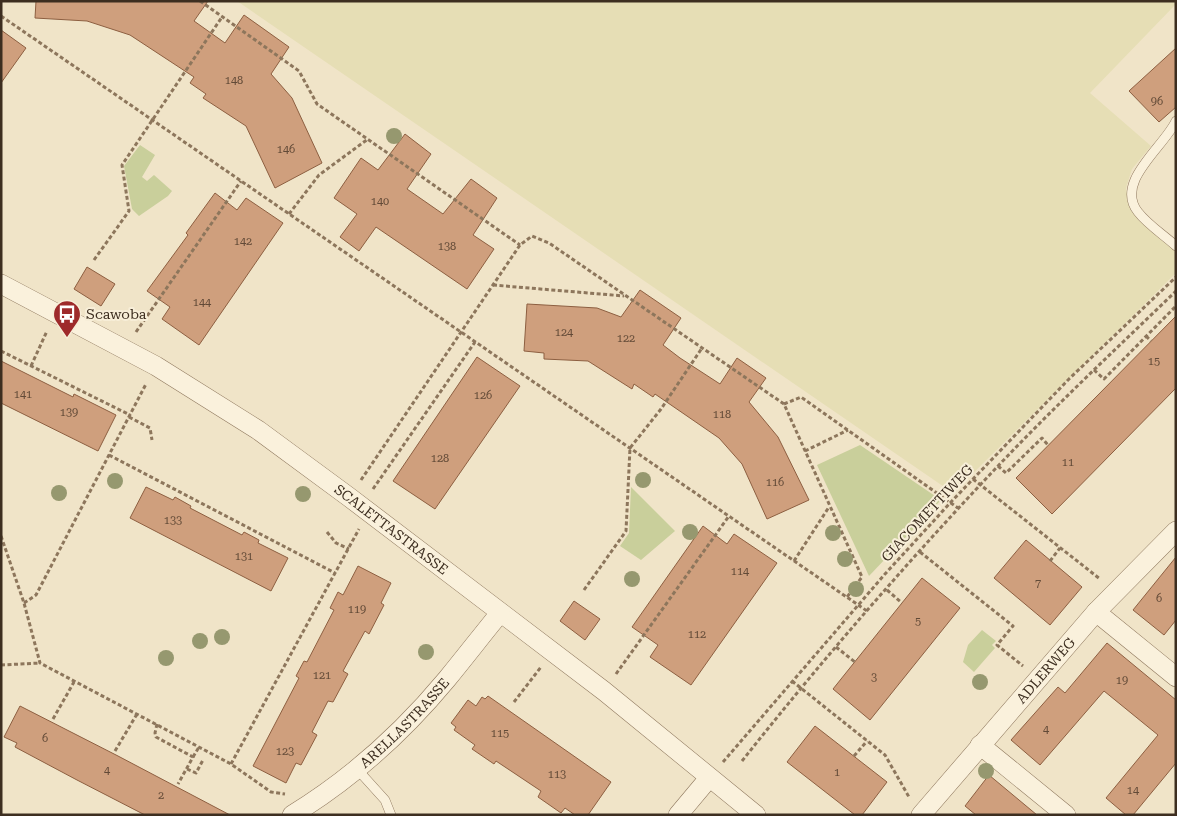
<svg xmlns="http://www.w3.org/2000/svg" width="1177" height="816" font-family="'Roboto Serif',serif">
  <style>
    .farmland { fill: #e6deb5 }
    .green { fill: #c9cf9b }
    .building { fill: #cf9f7d; stroke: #8d5f41 }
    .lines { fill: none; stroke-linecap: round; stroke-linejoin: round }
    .lane-casing { stroke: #8d765c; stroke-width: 10 }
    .street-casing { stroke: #8d765c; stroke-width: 20 }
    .path { stroke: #8d765c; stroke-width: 3; stroke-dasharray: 4 2.5; stroke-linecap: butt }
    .lane { stroke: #faf1dc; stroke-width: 9 }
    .street { stroke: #faf1dc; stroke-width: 19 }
    .tree { fill: #96986f }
    .labels { text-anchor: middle; stroke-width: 4; stroke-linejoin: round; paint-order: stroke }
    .number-label { font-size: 11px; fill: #624a37 }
    .poi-label { font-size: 14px; fill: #3d2e20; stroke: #f7eed8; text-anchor: start }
    .street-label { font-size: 14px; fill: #3d2e20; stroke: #f7eed8 }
  </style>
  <rect width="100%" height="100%" fill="#f0e4c8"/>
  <!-- farmland -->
  <polygon class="farmland" points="237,1 1176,1 1176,4 1090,93 1151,146 1132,169 1126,188 1129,205 1137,218 1176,251 1176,273 953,493"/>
  <!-- green -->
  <g class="green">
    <polygon points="140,145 155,155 142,177 147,181 154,175 172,191 168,196 139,216 132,209 124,166"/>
    <polygon points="860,445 941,500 869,576 817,465"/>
    <polygon points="631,487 675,531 641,560 620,546 629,533"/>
    <polygon points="982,630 996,641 992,645 995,648 974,672 963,662 968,645"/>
  </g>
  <!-- building -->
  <g class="building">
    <polygon points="36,1 208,1 194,21 225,43 244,15 289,47 271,74 292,98 322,163 275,188 246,126 203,98 206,94 190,83 194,77 130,35 87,21 35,18"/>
    <polygon points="1,30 26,48 1,83"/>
    <polygon points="1176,48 1176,107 1159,122 1129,91"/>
    <polygon points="405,134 431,154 407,189 443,214 471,179 497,198 473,235 494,249 467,289 376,227 359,251 340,237 357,214 334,198 361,158 378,170"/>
    <polygon points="215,193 237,210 246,198 283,223 199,345 162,319 170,307 147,291 188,235 186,233"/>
    <polygon points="87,267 115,284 101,306 74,289"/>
    <polygon points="640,290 681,318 663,345 680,358 720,384 737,358 766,378 749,402 778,437 809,500 767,519 742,464 719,438 655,394 653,397 634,384 632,389 588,361 544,359 544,353 524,351 527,304 597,308 621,317"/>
    <polygon points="1176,316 1176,388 1052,514 1016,478"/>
    <polygon points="477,357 520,386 435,509 393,481"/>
    <polygon points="1,361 73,397 74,394 116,415 98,451 1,403"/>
    <polygon points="146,487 173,500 175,497 191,506 190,508 242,535 244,532 259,540 258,543 288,558 271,591 130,518"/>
    <polygon points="703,526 727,544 734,534 777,563 691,685 650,657 658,645 632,627"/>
    <polygon points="1026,540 1082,587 1050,625 994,578"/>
    <polygon points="1176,557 1176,620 1164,635 1133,610"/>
    <polygon points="358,566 391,583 381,603 384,605 369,634 365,631 343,671 348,674 333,702 328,701 312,732 317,735 301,765 296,763 286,783 253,766 299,678 296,676 304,661 307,662 334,610 330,608 338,592 343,595"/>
    <polygon points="922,578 960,608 870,720 833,689"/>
    <polygon points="574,601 600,619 585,640 560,621"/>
    <polygon points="1107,643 1176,700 1176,763 1133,815 1126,815 1106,798 1158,735 1104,691 1040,765 1011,740 1058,687 1065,693"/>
    <polygon points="488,696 611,782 588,815 575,815 565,808 561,813 538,797 541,791 496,761 494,764 472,749 475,745 454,730 456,727 451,723 468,700 476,706 482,697 485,699"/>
    <polygon points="20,706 118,756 230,815 145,815 77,780 15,747 17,743 4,737"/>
    <polygon points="815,726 887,782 862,815 855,815 787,762"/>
    <polygon points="989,775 1037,815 976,815 965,806"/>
  </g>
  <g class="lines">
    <!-- lane casing -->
    <g class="lane-casing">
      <g id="lane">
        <path d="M1176,121c-12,26 -62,61 -38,91 10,13 26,23 38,34"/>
        <polyline points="357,769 385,800 391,815"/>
      </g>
    </g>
    <!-- street casing -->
    <g class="street-casing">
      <g id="street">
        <path id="s1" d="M1,284l155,82 102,64 91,67 255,194 152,124"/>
        <polyline points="1096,612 1176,677"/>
        <polyline points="980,745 1066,815"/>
        <path id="s2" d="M292,815c59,-36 111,-83 155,-136 18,-22 35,-44 53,-66"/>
        <polyline points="678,815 709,778"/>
        <path id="s3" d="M921,815l175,-203 80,-81"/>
      </g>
    </g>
    <!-- path -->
    <g class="path">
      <polyline points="200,1 299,71 317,104 520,245"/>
      <polyline points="1,16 867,611"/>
      <polyline points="289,214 319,175 368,139"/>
      <polyline points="94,260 129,211 122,165 222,17"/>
      <polyline points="493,285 624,296"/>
      <polyline points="136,332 241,181"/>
      <polyline points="1146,336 1151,341"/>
      <polyline points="1,351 130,415"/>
      <polyline points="31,366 47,331"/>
      <polyline points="1094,370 1104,379 1176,306"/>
      <polyline points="784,404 801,397 958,508"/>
      <polyline points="129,417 150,428 152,440"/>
      <polyline points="805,451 848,430"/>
      <polyline points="109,455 335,573"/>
      <polyline points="998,466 1006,473 1042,438 1048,445"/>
      <polyline points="973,479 1100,579"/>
      <polyline points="361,480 520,245 532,236 549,243 784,404 862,577 847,597"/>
      <polyline points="373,489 475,342"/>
      <polyline points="327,532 336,543 349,549"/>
      <polyline points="1,536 24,603 40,663 231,764 271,792 285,794"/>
      <polyline points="920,552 1013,626 997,645 1023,666"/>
      <polyline points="794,561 829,507"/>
      <polyline points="1050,561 1060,548"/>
      <polyline points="584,590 626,531 630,448 661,409 702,348"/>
      <polyline points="887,590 902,603"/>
      <polyline points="24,603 36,595 146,384"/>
      <polyline points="836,647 855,662"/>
      <polyline points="1,665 40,663"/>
      <polyline points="616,674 729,516"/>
      <polyline points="792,681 885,755 909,797"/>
      <polyline points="514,702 541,667"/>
      <polyline points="53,719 74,682"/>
      <polyline points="157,724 155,733 156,737 193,757 178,784"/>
      <polyline points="115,751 137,714"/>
      <polyline points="854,756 867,741"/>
      <polyline points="193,757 199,747"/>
      <path d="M742,761c81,-102 166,-200 256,-295 57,-60 118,-117 178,-175"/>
      <polyline points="723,762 885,574 951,502 1069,379 1176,277"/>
      <polyline points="231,764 359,529"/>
      <polyline points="187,769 196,773 203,760"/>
    </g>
    <!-- lane -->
    <use href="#lane" class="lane"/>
    <!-- street -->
    <use href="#street" class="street"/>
  </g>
  <!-- trees -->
  <g class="tree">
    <circle cx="394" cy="136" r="8"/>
    <circle cx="643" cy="480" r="8"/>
    <circle cx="115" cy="481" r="8"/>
    <circle cx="59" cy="493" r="8"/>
    <circle cx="303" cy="494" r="8"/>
    <circle cx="690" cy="532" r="8"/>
    <circle cx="833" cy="533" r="8"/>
    <circle cx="845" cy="559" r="8"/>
    <circle cx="632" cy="579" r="8"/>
    <circle cx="856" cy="589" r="8"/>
    <circle cx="222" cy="637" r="8"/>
    <circle cx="200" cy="641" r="8"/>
    <circle cx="426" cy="652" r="8"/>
    <circle cx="166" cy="658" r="8"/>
    <circle cx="980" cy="682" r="8"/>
    <circle cx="986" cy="771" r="8"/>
  </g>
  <!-- icons -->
  <defs>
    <g id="bus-pin" transform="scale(1.4375)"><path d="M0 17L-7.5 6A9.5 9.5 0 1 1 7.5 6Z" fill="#9e2a2b" stroke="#f7eed8"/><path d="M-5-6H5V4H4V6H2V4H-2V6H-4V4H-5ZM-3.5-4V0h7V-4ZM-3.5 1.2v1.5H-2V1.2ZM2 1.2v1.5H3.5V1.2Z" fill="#fff"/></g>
  </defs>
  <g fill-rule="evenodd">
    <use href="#bus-pin" x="67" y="314"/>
  </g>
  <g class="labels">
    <!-- number labels -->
    <g class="number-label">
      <text x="234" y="84">148</text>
      <text x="1157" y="105">96</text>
      <text x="286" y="153">146</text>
      <text x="380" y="205">140</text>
      <text x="243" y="245">142</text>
      <text x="447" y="250">138</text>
      <text x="202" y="306">144</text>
      <text x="564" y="336">124</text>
      <text x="626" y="342">122</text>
      <text x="1154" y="365">15</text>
      <text x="23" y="398">141</text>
      <text x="483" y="399">126</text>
      <text x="69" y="416">139</text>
      <text x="722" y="418">118</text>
      <text x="440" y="462">128</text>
      <text x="1068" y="466">11</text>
      <text x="775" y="486">116</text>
      <text x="173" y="524">133</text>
      <text x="244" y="560">131</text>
      <text x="740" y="575">114</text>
      <text x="1038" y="587">7</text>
      <text x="1159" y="602">6</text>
      <text x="357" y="613">119</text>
      <text x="918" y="625">5</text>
      <text x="697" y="638">112</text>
      <text x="322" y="679">121</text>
      <text x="874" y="681">3</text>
      <text x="1122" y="684">19</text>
      <text x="1046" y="733">4</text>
      <text x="500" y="737">115</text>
      <text x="45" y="742">6</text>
      <text x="285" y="755">123</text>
      <text x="107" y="774">4</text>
      <text x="837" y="776">1</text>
      <text x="557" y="778">113</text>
      <text x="1133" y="794">14</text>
      <text x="161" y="799">2</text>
    </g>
    <!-- poi labels -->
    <g class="poi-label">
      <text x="86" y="319">Scawoba</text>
    </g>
    <!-- street labels -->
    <g class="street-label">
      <text transform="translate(927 513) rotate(-47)" y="5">GIACOMETTIWEG</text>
      <text dy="5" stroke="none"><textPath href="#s1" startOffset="462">SCALETTASTRASSE</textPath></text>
      <text dy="5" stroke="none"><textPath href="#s3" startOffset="191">ADLERWEG</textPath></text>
      <text dy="5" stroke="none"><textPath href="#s2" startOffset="146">ARELLASTRASSE</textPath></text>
    </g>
  </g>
  <!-- border -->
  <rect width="1177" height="816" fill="none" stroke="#3d2e20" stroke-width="5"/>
</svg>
